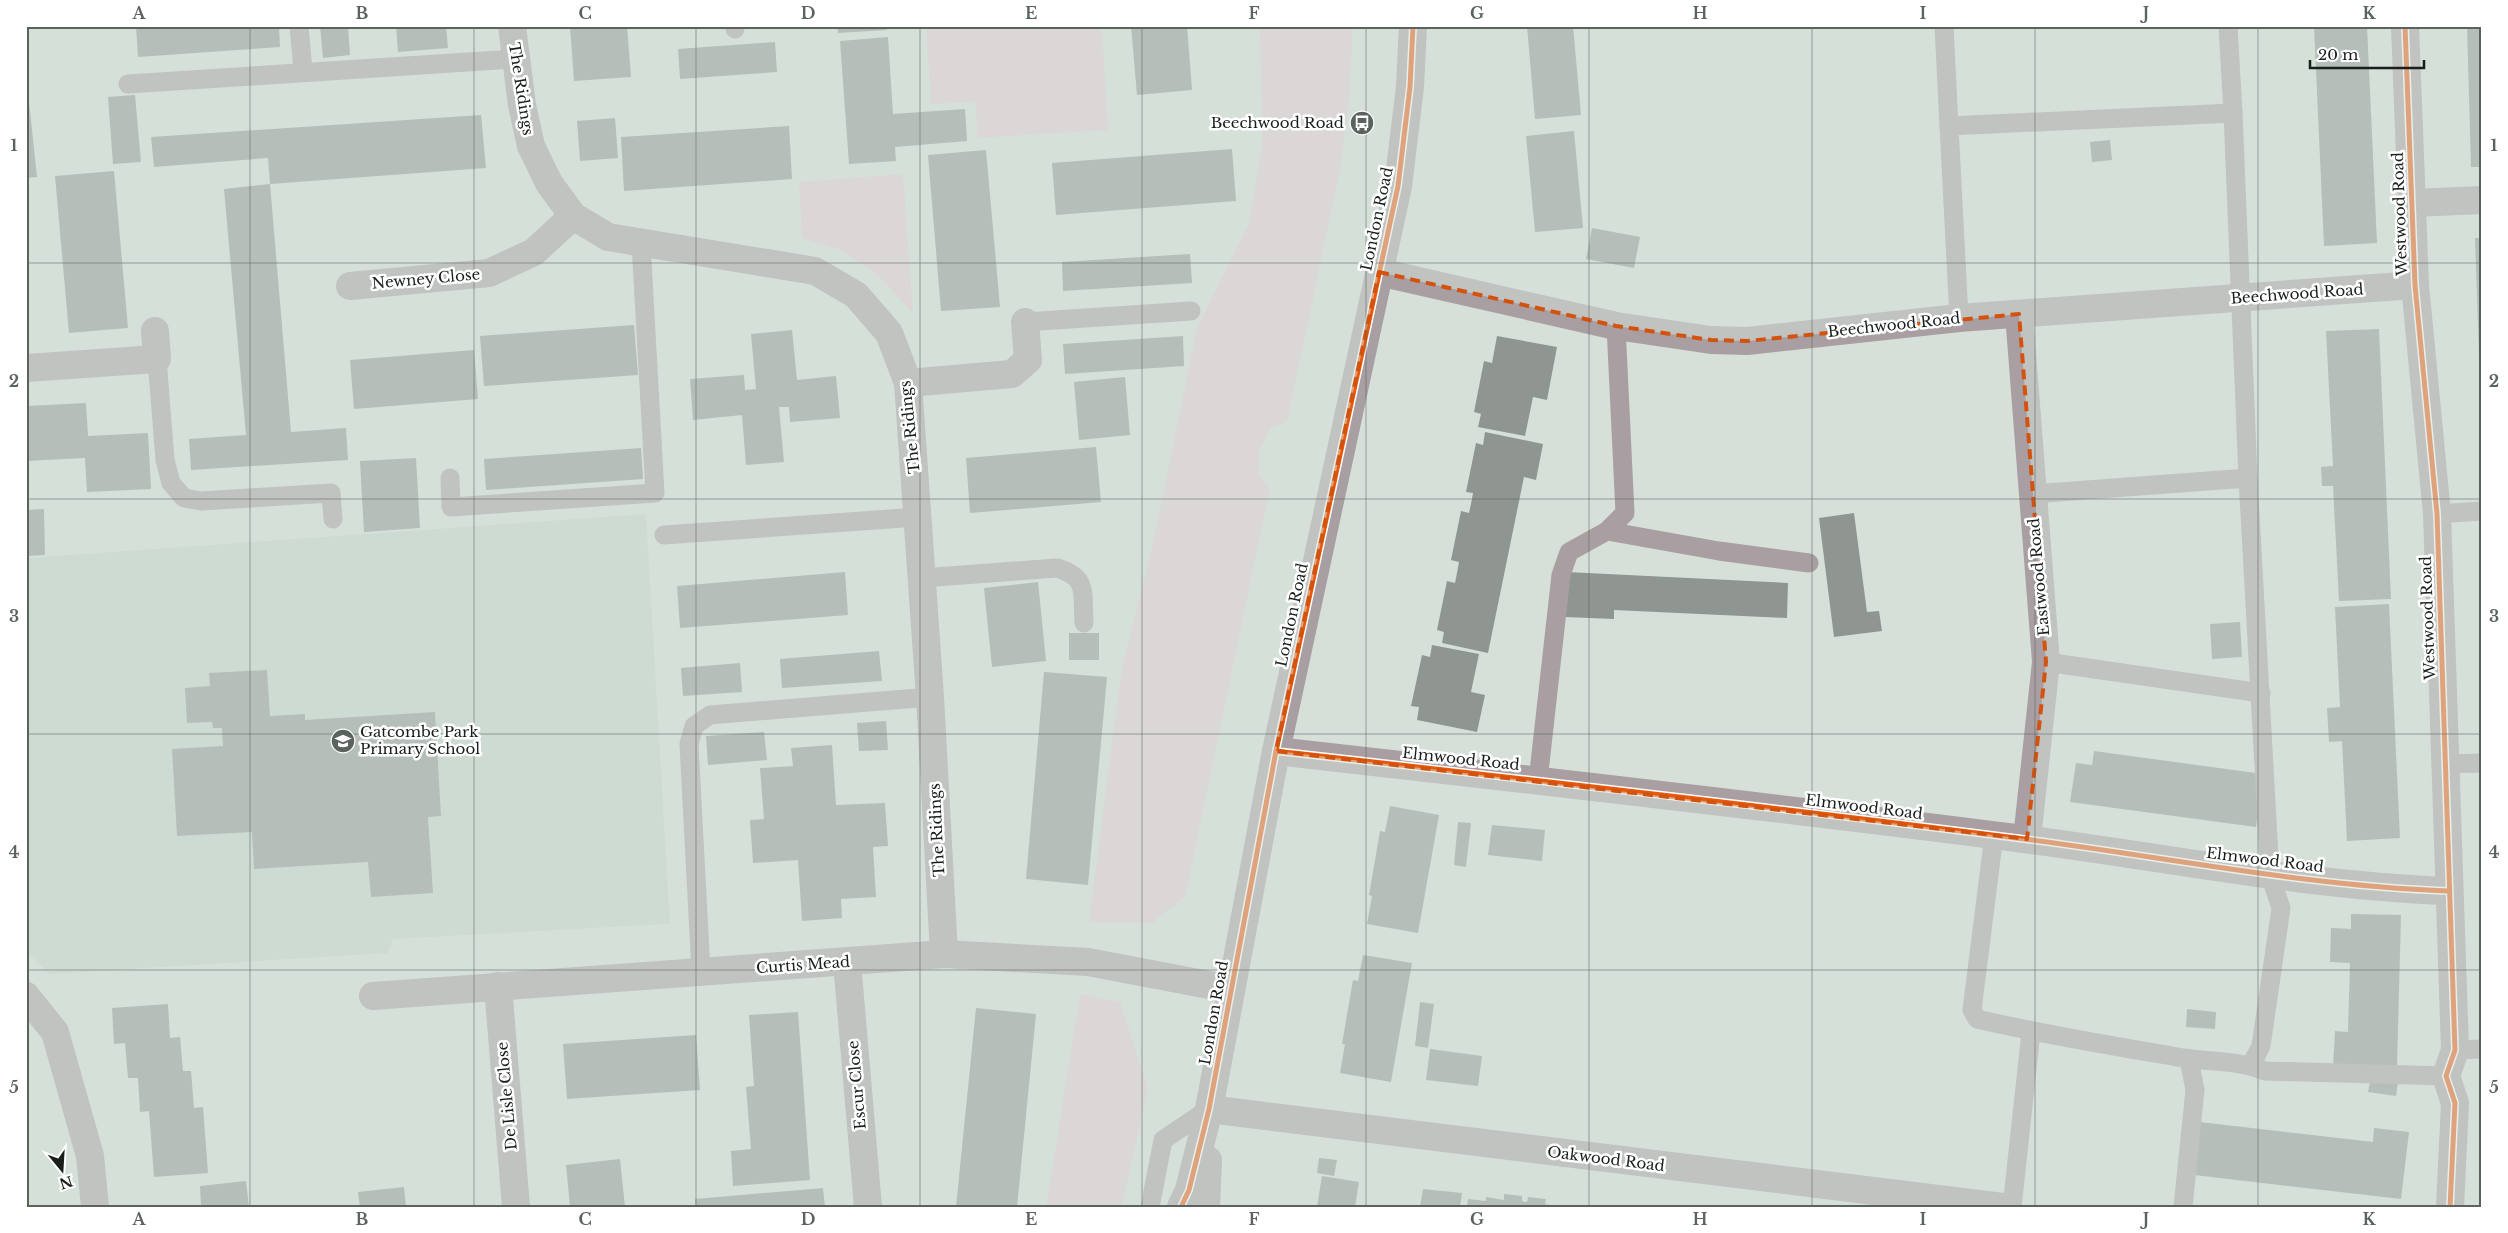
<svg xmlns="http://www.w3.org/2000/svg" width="2508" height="1233" font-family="'Libre Baskerville',serif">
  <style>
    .built { fill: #c6d6cb }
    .green { fill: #e4ccd4 }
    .building { fill: #8f9691 }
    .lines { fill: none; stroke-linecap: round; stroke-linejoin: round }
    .service { stroke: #a99fa2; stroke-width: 19 }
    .minor { stroke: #a99fa2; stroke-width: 28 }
    .primary { stroke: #a79fa2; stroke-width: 28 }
    .cycleway-casing { stroke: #fff; stroke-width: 8 }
    .cycleway { stroke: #e8590c; stroke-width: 5 }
    .marked { fill: none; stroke: #d3530e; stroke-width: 4; stroke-dasharray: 10 6; stroke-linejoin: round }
    .grid { fill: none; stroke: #5b635e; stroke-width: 1; stroke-opacity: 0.55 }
    .labels { text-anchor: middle; stroke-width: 5; stroke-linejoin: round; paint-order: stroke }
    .street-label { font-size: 15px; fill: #191f1b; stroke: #fff }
    .poi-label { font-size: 15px; fill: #191f1b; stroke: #fff; text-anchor: end }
    .neatline { fill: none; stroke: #5b635e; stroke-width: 2 }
    .grid-label { font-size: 16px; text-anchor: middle; font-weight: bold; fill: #5b635e }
  </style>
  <rect width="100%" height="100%" fill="#d6e0d9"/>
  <!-- built -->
  <polygon class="built" points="646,514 670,924 393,939 388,953 50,974 26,952 26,558"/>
  <!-- green -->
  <g class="green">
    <polygon points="926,26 1102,26 1108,130 977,138 976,102 931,104"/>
    <polygon points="1260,26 1353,26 1349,99 1340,170 1287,422 1272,427 1259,450 1259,475 1270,488 1185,897 1152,923 1089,922 1121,673 1153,543 1197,328 1249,224 1262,146"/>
    <polygon points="903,174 913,313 876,274 841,250 802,238 799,182"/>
    <polygon points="1080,994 1120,1002 1148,1088 1122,1207 1046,1207"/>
  </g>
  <!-- building -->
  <g class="building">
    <polygon points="136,26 279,26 280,47 138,57"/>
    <polygon points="320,26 348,26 350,55 323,58"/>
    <polygon points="396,26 446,26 448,48 398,52"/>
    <polygon points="570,26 627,26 631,77 574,81"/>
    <polygon points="837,26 887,26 887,30 838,33"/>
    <polygon points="1131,26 1187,26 1192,90 1137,95"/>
    <polygon points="1527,26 1573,26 1581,115 1535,119"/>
    <polygon points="2314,26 2367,26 2377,243 2324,246"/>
    <polygon points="2467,26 2482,26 2482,167 2471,167"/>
    <polygon points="888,37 893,114 965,109 967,141 895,147 896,161 849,164 840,41"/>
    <polygon points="775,42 777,72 680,79 678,49"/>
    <polygon points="26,74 37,177 26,178"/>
    <polygon points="135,95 141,162 113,164 108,97"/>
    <polygon points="481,115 486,168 270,184 291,432 346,428 348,460 191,470 189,439 246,435 224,189 270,184 268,158 154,167 151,137"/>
    <polygon points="615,118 618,158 580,161 577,121"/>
    <polygon points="789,126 792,179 624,191 621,137"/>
    <polygon points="1574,131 1583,228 1535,232 1526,136"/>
    <polygon points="2110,140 2112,160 2092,162 2090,142"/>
    <polygon points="1232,149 1236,201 1056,215 1052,163"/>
    <polygon points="986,150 1000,307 941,311 928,155"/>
    <polygon points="114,171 128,328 69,333 55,176"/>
    <polygon points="1592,228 1640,237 1634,268 1586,259"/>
    <polygon points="2475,238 2482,238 2482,386 2480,386"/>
    <polygon points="1190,254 1192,283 1063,291 1062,262"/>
    <polygon points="634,325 638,375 484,386 480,336"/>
    <polygon points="2379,329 2391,599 2339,601 2333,486 2322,486 2321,467 2333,466 2326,331"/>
    <polygon points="792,330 797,380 836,376 840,418 790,422 789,407 779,407 784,462 746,465 742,415 693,420 690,379 744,375 745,390 756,389 751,334"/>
    <polygon points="1183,336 1184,366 1065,374 1063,344"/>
    <polygon points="1497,336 1557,347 1547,400 1533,397 1525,436 1478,427 1481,414 1474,412 1484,361 1492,363"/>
    <polygon points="474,350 478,399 354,409 350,360"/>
    <polygon points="1125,377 1130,435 1079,440 1074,382"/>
    <polygon points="86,403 88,436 148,433 151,489 87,492 85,458 26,461 26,406"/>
    <polygon points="1485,432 1543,444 1536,480 1524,477 1488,653 1442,643 1444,632 1437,630 1447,581 1455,583 1457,573 1459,562 1451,560 1461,511 1469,513 1471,504 1473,493 1466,492 1476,443 1483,445"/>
    <polygon points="1096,447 1101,502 970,513 966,458"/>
    <polygon points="641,448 643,479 486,490 484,459"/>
    <polygon points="416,458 420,528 364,532 360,461"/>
    <polygon points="44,509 45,555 26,556 26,510"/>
    <polygon points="1854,513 1867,612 1879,611 1882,631 1834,637 1819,518"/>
    <polygon points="845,572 848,615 680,628 677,586"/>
    <polygon points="1567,572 1788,583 1787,618 1614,610 1614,619 1565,617"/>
    <polygon points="1038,582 1046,661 992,667 984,588"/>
    <polygon points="2389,604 2400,838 2347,841 2342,741 2329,742 2327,708 2340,707 2335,607"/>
    <polygon points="2240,622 2242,657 2212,659 2210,624"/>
    <rect x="1069" y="633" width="30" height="27"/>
    <polygon points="1432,645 1479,654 1471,692 1485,695 1477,732 1417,720 1419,707 1411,706 1422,655 1430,657"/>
    <polygon points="879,651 882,681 782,688 780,659"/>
    <polygon points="740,663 742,692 683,696 681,668"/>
    <polygon points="267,670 270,716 305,714 305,720 435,712 441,816 428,817 433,893 371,897 368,862 254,869 252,832 177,836 172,749 223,746 222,728 213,728 212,722 187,723 185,688 210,686 209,673"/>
    <polygon points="1044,672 1107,677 1088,885 1026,879"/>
    <polygon points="886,721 888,750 859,751 857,723"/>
    <polygon points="764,732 767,760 708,765 706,736"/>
    <polygon points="832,745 836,805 885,803 888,846 873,847 876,897 841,899 842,918 802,921 798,860 753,863 750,820 764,819 760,768 793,766 791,748"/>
    <polygon points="2094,751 2263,774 2256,827 2070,802 2076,763 2092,765"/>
    <polygon points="1390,806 1439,815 1418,933 1367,924 1372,896 1369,895 1380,831 1385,832"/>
    <polygon points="1458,822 1471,823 1466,867 1454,865"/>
    <polygon points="1492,825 1545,830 1542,861 1488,855"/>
    <polygon points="2351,914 2401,915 2397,1067 2333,1066 2335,1031 2348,1032 2350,963 2330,962 2331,928 2351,929"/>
    <polygon points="1363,955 1412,963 1391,1082 1340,1073 1345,1044 1342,1044 1353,980 1358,981"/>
    <polygon points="1420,1002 1434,1004 1428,1048 1415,1046"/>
    <polygon points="168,1004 170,1038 180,1037 183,1071 191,1071 194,1108 203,1107 208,1173 154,1177 149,1111 140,1112 138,1078 128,1078 125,1043 114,1044 112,1008"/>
    <polygon points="976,1008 1036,1014 1017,1207 956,1207"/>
    <polygon points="2187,1009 2216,1012 2215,1029 2186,1027"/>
    <polygon points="798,1012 810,1180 733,1186 731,1151 751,1149 746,1087 754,1086 749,1015"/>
    <polygon points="696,1035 700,1090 567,1099 563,1044"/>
    <polygon points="1430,1049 1482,1056 1478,1086 1426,1080"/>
    <polygon points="2371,1077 2398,1082 2396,1096 2368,1092"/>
    <polygon points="2200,1122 2373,1142 2374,1128 2409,1132 2401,1199 2194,1175"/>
    <polygon points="1319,1158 1337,1160 1334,1176 1317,1173"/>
    <polygon points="620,1159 625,1207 570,1207 566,1165"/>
    <polygon points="1322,1176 1359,1182 1355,1207 1317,1207"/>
    <polygon points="246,1181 249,1207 201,1207 200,1186"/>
    <polygon points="404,1187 406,1207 360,1207 358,1192"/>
    <polygon points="823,1188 825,1207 695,1207 695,1199"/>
    <polygon points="1423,1189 1462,1193 1460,1207 1420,1207"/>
    <polygon points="1504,1194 1522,1196 1522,1201 1524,1202 1527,1202 1528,1197 1546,1199 1545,1204 1561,1207 1467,1207 1468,1199 1486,1201 1486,1197 1504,1200"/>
  </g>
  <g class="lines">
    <!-- service -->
    <g class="service">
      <polyline points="299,26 303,71"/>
      <polyline points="735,26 735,29"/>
      <polyline points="1944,26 1949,126"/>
      <polyline points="2228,26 2233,113"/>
      <polyline points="128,84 515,59"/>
      <polyline points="1959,318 1949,126 2233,113 2248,478 2270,875 2281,908 2261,1046 2251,1065"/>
      <polyline points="1025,322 1191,311"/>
      <polyline points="157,359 165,460 171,483 184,498 201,501 331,493 333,519"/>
      <polyline points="450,478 451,507 655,493 641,243"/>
      <polyline points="2032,494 2248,478"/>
      <polyline points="2437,514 2482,511"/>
      <polyline points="1607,531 1719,551 1809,563"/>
      <polyline points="664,535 918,517"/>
      <path d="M922,578l135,-10c32,9 25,26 27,55"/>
      <polyline points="2046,662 2261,693"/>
      <polyline points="2444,764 2482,763"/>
      <polyline points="1538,781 1561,575 1569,552 1607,531 1625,513 1616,326"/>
      <path d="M1994,835l-22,175 5,9c68,16 137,27 206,39 27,4 56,2 82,13l181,5"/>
      <polyline points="701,972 689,744 694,726 710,715 930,697"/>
      <polyline points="2455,1050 2482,1049"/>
      <polyline points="1150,1207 1163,1140 1209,1109"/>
      <polyline points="2012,1207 2031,1032"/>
      <polyline points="2183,1207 2195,1090 2189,1059"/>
    </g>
    <!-- minor -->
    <g class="minor">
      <polyline points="512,26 522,105 531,146 549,183 573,216 608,237 815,271 856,295 889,333 908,383 930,697 944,954"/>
      <polyline points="2405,26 2415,285 2437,514 2455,1050 2446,1076 2455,1103 2450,1207"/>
      <polyline points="2413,203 2482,200"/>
      <polyline points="1379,272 1616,326 1711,340 1747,341 1959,318 2415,285"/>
      <polyline points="350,286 489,273 534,252 573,216"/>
      <polyline points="2019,314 2046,662 2027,839"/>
      <polyline points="26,368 157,359 155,331"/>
      <polyline points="908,383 1012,374 1028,360 1025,322"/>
      <path d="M1276,751c249,28 499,56 748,88 141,18 282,47 424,52"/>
      <polyline points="847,962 868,1207"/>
      <polyline points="498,986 516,1207"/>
      <polyline points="26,996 55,1032 90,1156 95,1207"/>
      <polyline points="373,996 944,954 1088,962 1230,989"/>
      <polyline points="1209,1109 2003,1207"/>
    </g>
    <!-- primary -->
    <g class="primary">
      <polyline points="1181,1207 1189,1190 1209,1109 1276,751 1398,186 1410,87 1413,26"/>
      <polyline points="1206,1207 1208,1160"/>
    </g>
    <!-- cycleway casing -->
    <g class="cycleway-casing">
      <g id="cycleway">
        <polyline points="2405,26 2415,285 2437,514 2455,1050 2446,1076 2455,1103 2450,1207"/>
        <path d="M1276,751c249,28 499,56 748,88 141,18 282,47 424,52"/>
        <polyline points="1181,1207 1189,1190 1209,1109 1276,751 1398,186 1410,87 1413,26"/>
      </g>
    </g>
    <!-- cycleway -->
    <use href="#cycleway" class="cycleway"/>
  </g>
  <!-- marked area -->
  <path d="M0 0H2508V1233H0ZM1379,272l237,54 95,14 36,1 272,-27 27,348 -19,177 -751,-88z" fill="#d6e0d9" fill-opacity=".55" fill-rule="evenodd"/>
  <path class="marked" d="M1379,272l237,54 95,14 36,1 272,-27 27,348 -19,177 -751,-88z"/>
  <!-- grid -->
  <path class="grid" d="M250,26v1181M474,26v1181M696,26v1181M920,26v1181M1142,26v1181M1366,26v1181M1589,26v1181M1812,26v1181M2035,26v1181M2258,26v1181M26,263h2456M26,499h2456M26,734h2456M26,970h2456"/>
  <!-- icons -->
  <defs>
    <g id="bus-disc" transform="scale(1.25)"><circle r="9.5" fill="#5b635e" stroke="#fff"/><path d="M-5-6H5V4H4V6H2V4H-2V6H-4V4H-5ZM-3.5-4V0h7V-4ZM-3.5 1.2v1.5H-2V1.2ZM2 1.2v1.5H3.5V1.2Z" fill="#fff"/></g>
    <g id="school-disc" transform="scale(1.25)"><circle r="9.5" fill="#5b635e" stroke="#fff"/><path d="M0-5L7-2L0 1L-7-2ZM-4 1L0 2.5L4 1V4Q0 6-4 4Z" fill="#fff"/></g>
  </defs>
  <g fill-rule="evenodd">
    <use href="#bus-disc" x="1362" y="123"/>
    <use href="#school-disc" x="343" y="741"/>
  </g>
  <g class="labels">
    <!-- street labels -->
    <g class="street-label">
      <text transform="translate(521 89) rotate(81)" y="5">The Ridings</text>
      <text transform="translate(2400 214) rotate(-92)" y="5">Westwood Road</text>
      <text transform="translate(1377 219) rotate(-78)" y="5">London Road</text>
      <text transform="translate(426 279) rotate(-5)" y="5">Newney Close</text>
      <text transform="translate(2297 294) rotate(-4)" y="5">Beechwood Road</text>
      <text transform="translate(1894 325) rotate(-6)" y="5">Beechwood Road</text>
      <text transform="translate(910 427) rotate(-96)" y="5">The Ridings</text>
      <text transform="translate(2039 577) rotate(-95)" y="5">Eastwood Road</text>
      <text transform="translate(1292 615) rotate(-78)" y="5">London Road</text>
      <text transform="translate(2428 618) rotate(-92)" y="5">Westwood Road</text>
      <text transform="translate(1461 759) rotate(6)" y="5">Elmwood Road</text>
      <text transform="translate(1864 807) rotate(7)" y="5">Elmwood Road</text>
      <text transform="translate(937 830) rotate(-93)" y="5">The Ridings</text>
      <text transform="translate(2265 860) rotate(7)" y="5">Elmwood Road</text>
      <text transform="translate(803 965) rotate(-4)" y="5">Curtis Mead</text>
      <text transform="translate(1214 1013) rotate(-80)" y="5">London Road</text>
      <text transform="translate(857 1085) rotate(-95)" y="5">Escur Close</text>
      <text transform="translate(507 1096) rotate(-95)" y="5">De Lisle Close</text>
      <text transform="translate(1606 1159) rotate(7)" y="5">Oakwood Road</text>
    </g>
    <!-- poi labels -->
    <g class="poi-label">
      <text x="1344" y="128">Beechwood Road</text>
      <text x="360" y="737" text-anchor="start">Gatcombe Park<tspan x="360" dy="17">Primary School</tspan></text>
    </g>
  </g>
  <!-- border -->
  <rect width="2508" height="1233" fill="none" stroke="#ffffff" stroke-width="55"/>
  <!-- north arrow -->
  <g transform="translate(62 1170) rotate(162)" stroke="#ffffff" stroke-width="4" paint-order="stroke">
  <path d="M0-4L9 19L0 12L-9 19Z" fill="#191f1b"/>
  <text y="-8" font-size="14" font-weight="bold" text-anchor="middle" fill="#191f1b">N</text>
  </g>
  <!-- scale -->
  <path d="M2310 60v8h114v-8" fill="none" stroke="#191f1b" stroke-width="2.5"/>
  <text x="2318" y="60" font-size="15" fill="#191f1b" stroke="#ffffff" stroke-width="4" paint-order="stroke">20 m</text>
  <rect x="28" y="28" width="2452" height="1178" class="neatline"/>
  <g class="grid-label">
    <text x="139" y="19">A</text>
    <text x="362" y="19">B</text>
    <text x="585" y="19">C</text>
    <text x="808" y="19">D</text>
    <text x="1031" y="19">E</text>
    <text x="1254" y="19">F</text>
    <text x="1477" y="19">G</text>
    <text x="1700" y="19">H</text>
    <text x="1923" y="19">I</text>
    <text x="2146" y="19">J</text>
    <text x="2369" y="19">K</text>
    <text x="14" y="151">1</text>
    <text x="2494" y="151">1</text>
    <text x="14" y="387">2</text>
    <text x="2494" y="387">2</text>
    <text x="14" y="622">3</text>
    <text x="2494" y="622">3</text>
    <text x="14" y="858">4</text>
    <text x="2494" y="858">4</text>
    <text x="14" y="1093">5</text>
    <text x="2494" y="1093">5</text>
    <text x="139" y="1225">A</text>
    <text x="362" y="1225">B</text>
    <text x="585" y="1225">C</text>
    <text x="808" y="1225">D</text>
    <text x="1031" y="1225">E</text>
    <text x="1254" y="1225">F</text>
    <text x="1477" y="1225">G</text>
    <text x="1700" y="1225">H</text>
    <text x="1923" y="1225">I</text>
    <text x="2146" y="1225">J</text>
    <text x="2369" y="1225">K</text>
  </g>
</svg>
